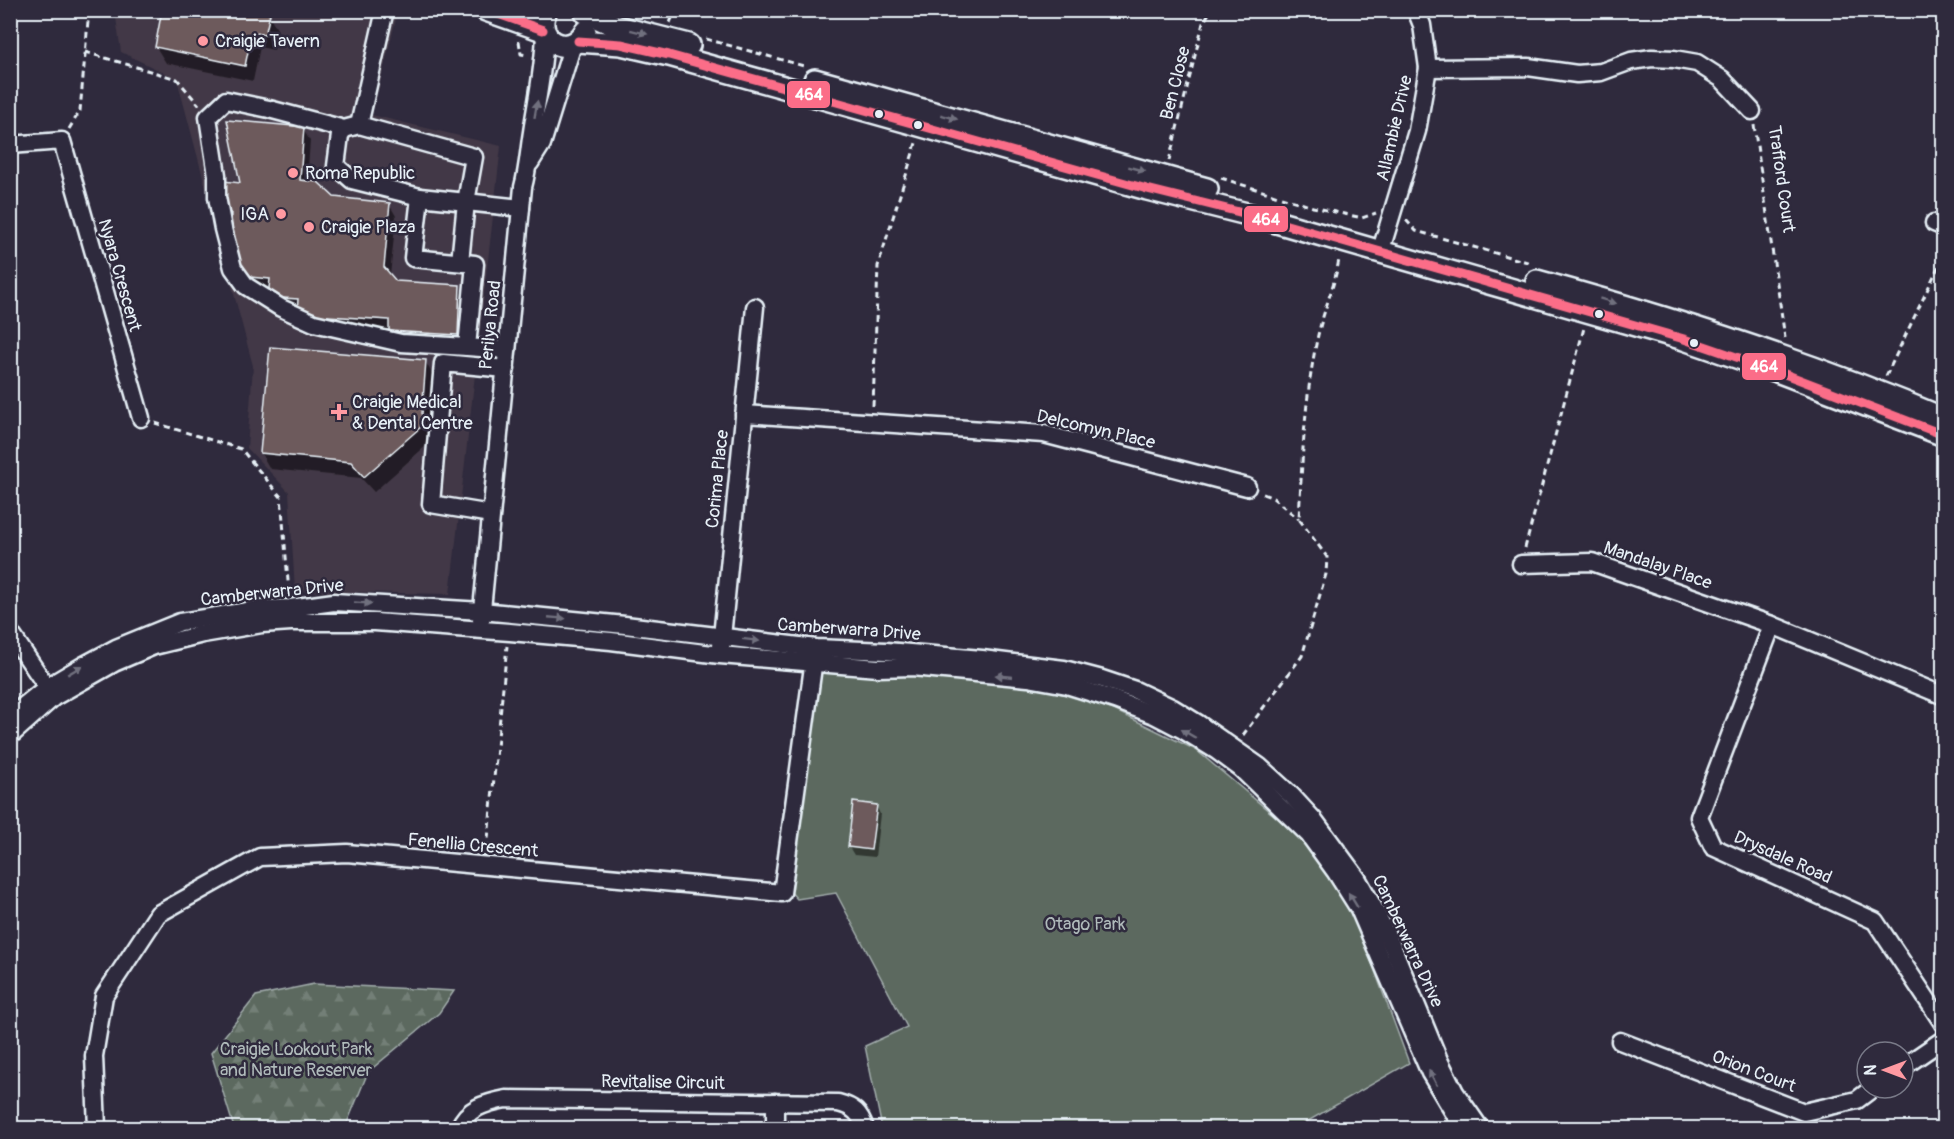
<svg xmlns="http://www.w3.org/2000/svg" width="1954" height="1139" font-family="Pangolin,sans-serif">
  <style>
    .built { fill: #423846 }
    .forest { fill: url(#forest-firs); stroke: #a2adac; stroke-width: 1.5 }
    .green { fill: #5c695f; stroke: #a2adac; stroke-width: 1.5 }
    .shadow { fill: #0007 }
    .building { fill: #6d5a5b; stroke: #e8f1f8; stroke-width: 1.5 }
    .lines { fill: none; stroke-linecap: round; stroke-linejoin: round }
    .minor-casing { stroke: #e8f1f8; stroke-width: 21 }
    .major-casing { stroke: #e8f1f8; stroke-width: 26 }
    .path { stroke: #e8f1f8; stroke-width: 3; stroke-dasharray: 6 4.5; stroke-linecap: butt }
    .minor { stroke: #2f2a3d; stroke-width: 16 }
    .major { stroke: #2f2a3d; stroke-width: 21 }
    .bus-1-casing { stroke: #2f2a3d; stroke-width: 14 }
    .bus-1 { stroke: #fb6d88; stroke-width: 9 }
    .oneway { fill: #70707e }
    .poi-dot { fill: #ff9aa2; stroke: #2f2a3d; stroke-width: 2 }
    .bus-dot { fill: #e8f1f8; stroke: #2f2a3d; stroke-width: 2 }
    .labels { text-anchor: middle; stroke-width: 5; stroke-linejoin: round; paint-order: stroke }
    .poi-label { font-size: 18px; fill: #e8f1f8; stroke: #2f2a3d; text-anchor: start }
    .street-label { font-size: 18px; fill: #e8f1f8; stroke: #2f2a3d }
    .park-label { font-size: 18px; fill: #b0bbbb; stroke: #2f2a3d }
    .line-badge { stroke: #2f2a3d; stroke-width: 2 }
    .badge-label { font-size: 16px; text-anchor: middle; font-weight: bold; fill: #fff }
  </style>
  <defs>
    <pattern id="forest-firs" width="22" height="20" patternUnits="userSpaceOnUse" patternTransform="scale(1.5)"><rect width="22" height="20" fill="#5c695f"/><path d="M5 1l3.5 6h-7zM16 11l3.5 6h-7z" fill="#737f77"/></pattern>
  </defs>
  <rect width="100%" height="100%" fill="#2f2a3d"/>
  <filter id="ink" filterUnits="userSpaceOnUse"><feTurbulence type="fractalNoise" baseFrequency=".0167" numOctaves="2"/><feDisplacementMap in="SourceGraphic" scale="12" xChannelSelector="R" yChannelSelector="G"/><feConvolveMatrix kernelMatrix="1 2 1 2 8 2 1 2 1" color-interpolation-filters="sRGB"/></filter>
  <g filter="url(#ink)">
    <!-- built -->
    <polygon class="built" points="115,11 398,11 372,115 501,146 450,594 295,591 289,492 247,448 253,366 177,79 121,52"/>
    <!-- forest -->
    <polygon class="forest" points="314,984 454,991 439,1013 368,1072 345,1128 234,1128 211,1053 256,996"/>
    <!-- green -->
    <polygon class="green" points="820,665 912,667 1039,687 1114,710 1196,750 1312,847 1352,909 1409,1063 1296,1128 882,1128 865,1046 907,1027 836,893 797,899 789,890"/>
    <!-- shadow -->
    <g class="shadow">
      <polygon points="269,15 278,31 274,50 260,47 253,81 166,63 156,47"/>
      <polygon points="303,129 310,141 307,182 333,198 389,204 396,216 390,276 396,282 459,287 466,299 464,346 397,342 390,331 305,325 277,308 270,290 248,287 229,223 222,211 242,185"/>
      <polygon points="425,361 434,377 429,443 374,492 361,478 270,469 261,453"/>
      <polygon points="876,806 880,814 875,857 854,855 849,847"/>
    </g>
    <!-- building -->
    <g class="building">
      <polygon points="162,10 253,10 270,14 265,35 252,32 245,66 155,47"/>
      <polygon points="227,120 304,127 300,180 318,182 334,197 390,203 384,267 396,281 460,285 458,335 389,331 389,320 297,314 298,299 268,297 270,279 240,276 229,241 231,213 221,212 224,181 240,183"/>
      <polygon points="270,347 426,360 421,427 364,477 351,462 260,453"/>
      <polygon points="853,802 877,805 871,850 848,847"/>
    </g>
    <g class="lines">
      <!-- minor casing -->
      <g class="minor-casing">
        <g id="minor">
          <polyline points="385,10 359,125 344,129 269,109 226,100 208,117 217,175 217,197 223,229 233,268 246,286 281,308 314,323 401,343 467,347"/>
          <polyline points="1428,68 1528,67 1577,74 1601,72 1631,61 1652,58 1674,59 1697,63 1722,79 1752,111"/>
          <polyline points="359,125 474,157 466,202 460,262"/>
          <polyline points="344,129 340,135 336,166 352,180 420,197 521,208"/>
          <polyline points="10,145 62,141 141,418"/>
          <polyline points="530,163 542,144 573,44"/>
          <polyline points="420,197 413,258 475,264 467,347 507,350"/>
          <polyline points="1934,223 1944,227"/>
          <polyline points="1380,253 1417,131 1428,68 1422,25 1416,10"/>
          <polyline points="744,414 1044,434 1247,487"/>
          <polyline points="491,514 431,504 443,363 506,369"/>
          <polyline points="1521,564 1592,562 1772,625 1944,696"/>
          <path d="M481,620l42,-433c5,-18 6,-37 9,-55 5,-33 12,-65 13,-98"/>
          <polyline points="1772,625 1699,817 1713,847 1875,921 1944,1025"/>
          <polyline points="10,632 53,696"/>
          <polyline points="721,647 755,307"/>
          <polyline points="10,717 47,687 84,665 116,648 180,622 260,609 290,608 334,602 482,611 625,625 816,648 886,651 982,659 1064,669 1102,679 1135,690 1173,708 1199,724 1259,766 1292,796 1315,821 1357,878 1375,910 1393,948 1439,1060 1455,1092 1480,1128"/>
          <polyline points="10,736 54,697 114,663 154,646 203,634 262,624 291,622 375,622 510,632 611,641 720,655 878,668 912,667 955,671 1028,678 1067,685 1115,700 1154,715 1183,730 1217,751 1240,768 1309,835 1335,871 1359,909 1430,1073 1463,1128"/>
          <polyline points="1620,1041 1804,1112 1857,1100 1873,1088"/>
          <polyline points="1903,1067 1944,1039"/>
          <polyline points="97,1128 94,1056 104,996 158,914 260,857 347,853 782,893 815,652"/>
          <path d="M459,1128c8,-20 26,-25 47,-29l332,4c16,4 22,10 27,25"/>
          <polyline points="775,1128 775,1102"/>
        </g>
      </g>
      <!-- major casing -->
      <g class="major-casing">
        <g id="major">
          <polyline points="486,10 543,30"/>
          <path d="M546,10c-14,30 23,50 39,22"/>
          <polyline points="585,12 618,27 689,45"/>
          <polyline points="578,41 621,44 669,55 1147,189 1259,217 1684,339 1777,371 1944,435"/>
          <polyline points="815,80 1207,189"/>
          <path d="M1537,281c138,38 275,82 407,138"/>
        </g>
      </g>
      <!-- path -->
      <g class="path">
        <polyline points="455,10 469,16"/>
        <polyline points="670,23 675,10"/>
        <polyline points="706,39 804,66"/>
        <polyline points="519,41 521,54 527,55"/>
        <polyline points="85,52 177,79 199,105"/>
        <polyline points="1754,125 1785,338"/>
        <polyline points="69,129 80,111 89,10"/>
        <polyline points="1169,161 1203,23 1211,10"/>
        <polyline points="1221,178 1313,207 1362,218 1376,213"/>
        <polyline points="1406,220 1416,231 1531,263"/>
        <polyline points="1886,376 1944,255"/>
        <polyline points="873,406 878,266 916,143"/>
        <polyline points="155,423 241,449 281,497 289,593"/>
        <polyline points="1263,494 1273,498 1299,519"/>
        <polyline points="1525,548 1584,328"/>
        <path d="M1243,735l59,-79 24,-82 1,-17 -28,-38c3,-61 6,-125 19,-184 6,-26 17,-50 21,-76"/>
        <polyline points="487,849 507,646"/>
      </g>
      <!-- minor -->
      <use href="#minor" class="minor"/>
      <!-- major -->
      <use href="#major" class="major"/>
      <!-- bus-1 casing -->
      <g class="bus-1-casing">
        <g id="bus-1">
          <polyline points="487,10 543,30"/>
          <polyline points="578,41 621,44 669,55 1147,189 1259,217 1684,339 1777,371 1944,435"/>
        </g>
      </g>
      <!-- bus-1 -->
      <use href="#bus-1" class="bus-1"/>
    </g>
    <!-- one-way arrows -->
    <defs><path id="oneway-solid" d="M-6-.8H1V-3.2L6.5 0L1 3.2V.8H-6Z" transform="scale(1.5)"/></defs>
    <g class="oneway">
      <use href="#oneway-solid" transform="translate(639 32) rotate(14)"/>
      <use href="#oneway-solid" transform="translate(536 109) rotate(-80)"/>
      <use href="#oneway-solid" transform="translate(949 117) rotate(15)"/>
      <use href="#oneway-solid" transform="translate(1137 169) rotate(15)"/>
      <use href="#oneway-solid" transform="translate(1608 301) rotate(17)"/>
      <use href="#oneway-solid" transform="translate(363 603) rotate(3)"/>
      <use href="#oneway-solid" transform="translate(557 618) rotate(5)"/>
      <use href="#oneway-solid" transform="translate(751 640) rotate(7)"/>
      <use href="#oneway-solid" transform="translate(75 670) rotate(-31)"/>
      <use href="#oneway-solid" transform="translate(1004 676) rotate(-174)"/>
      <use href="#oneway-solid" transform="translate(1189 734) rotate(-149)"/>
      <use href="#oneway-solid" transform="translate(1353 900) rotate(-122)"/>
      <use href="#oneway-solid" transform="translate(1433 1078) rotate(-118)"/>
    </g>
  </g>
  <!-- markers -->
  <g class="poi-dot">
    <circle cx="203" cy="41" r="6"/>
    <circle cx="293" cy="173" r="6"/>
    <circle cx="281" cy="214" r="6"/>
    <circle cx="309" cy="227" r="6"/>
    <path d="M336 403h6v6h6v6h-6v6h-6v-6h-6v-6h6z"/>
  </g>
  <g class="bus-dot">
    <circle cx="879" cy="114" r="5"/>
    <circle cx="918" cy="125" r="5"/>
    <circle cx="1599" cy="314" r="5"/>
    <circle cx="1694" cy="343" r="5"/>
  </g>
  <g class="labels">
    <!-- poi labels -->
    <g class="poi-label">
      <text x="215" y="47">Craigie Tavern</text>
      <text x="305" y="179">Roma Republic</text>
      <text x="269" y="220" text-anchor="end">IGA</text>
      <text x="321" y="233">Craigie Plaza</text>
      <text x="352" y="408">Craigie Medical<tspan x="352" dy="21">&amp; Dental Centre</tspan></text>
    </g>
    <!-- street labels -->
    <g class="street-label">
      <text transform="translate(1175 83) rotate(-76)" y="6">Ben Close</text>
      <text transform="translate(1394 128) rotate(-77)" y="6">Allambie Drive</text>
      <text transform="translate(1782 179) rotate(82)" y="6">Trafford Court</text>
      <text transform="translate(120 275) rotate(74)" y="6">Nyara Crescent</text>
      <text transform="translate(490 325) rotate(-84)" y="6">Perilya Road</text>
      <text transform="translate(1096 429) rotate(13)" y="6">Delcomyn Place</text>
      <text transform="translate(717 479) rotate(-84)" y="6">Corima Place</text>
      <text transform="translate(1658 565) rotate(19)" y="6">Mandalay Place</text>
      <text transform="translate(272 592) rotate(-6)" y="6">Camberwarra Drive</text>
      <text transform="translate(849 629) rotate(4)" y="6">Camberwarra Drive</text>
      <text transform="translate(473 845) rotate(5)" y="6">Fenellia Crescent</text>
      <text transform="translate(1783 857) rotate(24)" y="6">Drysdale Road</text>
      <text transform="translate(1408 941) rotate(65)" y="6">Camberwarra Drive</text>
      <text transform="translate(1754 1071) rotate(21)" y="6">Orion Court</text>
      <text transform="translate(663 1082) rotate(1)" y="6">Revitalise Circuit</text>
    </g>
    <!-- park labels -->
    <g class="park-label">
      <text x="1085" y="930">Otago Park</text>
      <text x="296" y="1055">Craigie Lookout Park<tspan x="296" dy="21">and Nature Reserver</tspan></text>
    </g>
  </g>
  <g class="line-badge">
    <rect x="786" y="80" width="45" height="29" rx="6" fill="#fb6d88"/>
    <rect x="1243" y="205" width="46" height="28" rx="6" fill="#fb6d88"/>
    <rect x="1741" y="352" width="46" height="29" rx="6" fill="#fb6d88"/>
  </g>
  <g class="badge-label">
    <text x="809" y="100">464</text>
    <text x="1266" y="225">464</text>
    <text x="1764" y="372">464</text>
  </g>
  <!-- margin -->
  <rect width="1954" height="1139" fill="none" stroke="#2f2a3d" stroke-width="36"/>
  <rect x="18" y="18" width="1918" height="1103" fill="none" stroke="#e8f1f8" stroke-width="2" filter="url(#ink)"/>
  <!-- north arrow -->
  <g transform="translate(1885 1070) rotate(270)"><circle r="28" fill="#2f2a3d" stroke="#797a88" stroke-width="1.5"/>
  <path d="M0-4.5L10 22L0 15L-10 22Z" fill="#ff9aa2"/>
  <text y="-9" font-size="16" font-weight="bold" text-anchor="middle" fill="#e8f1f8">N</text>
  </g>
</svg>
